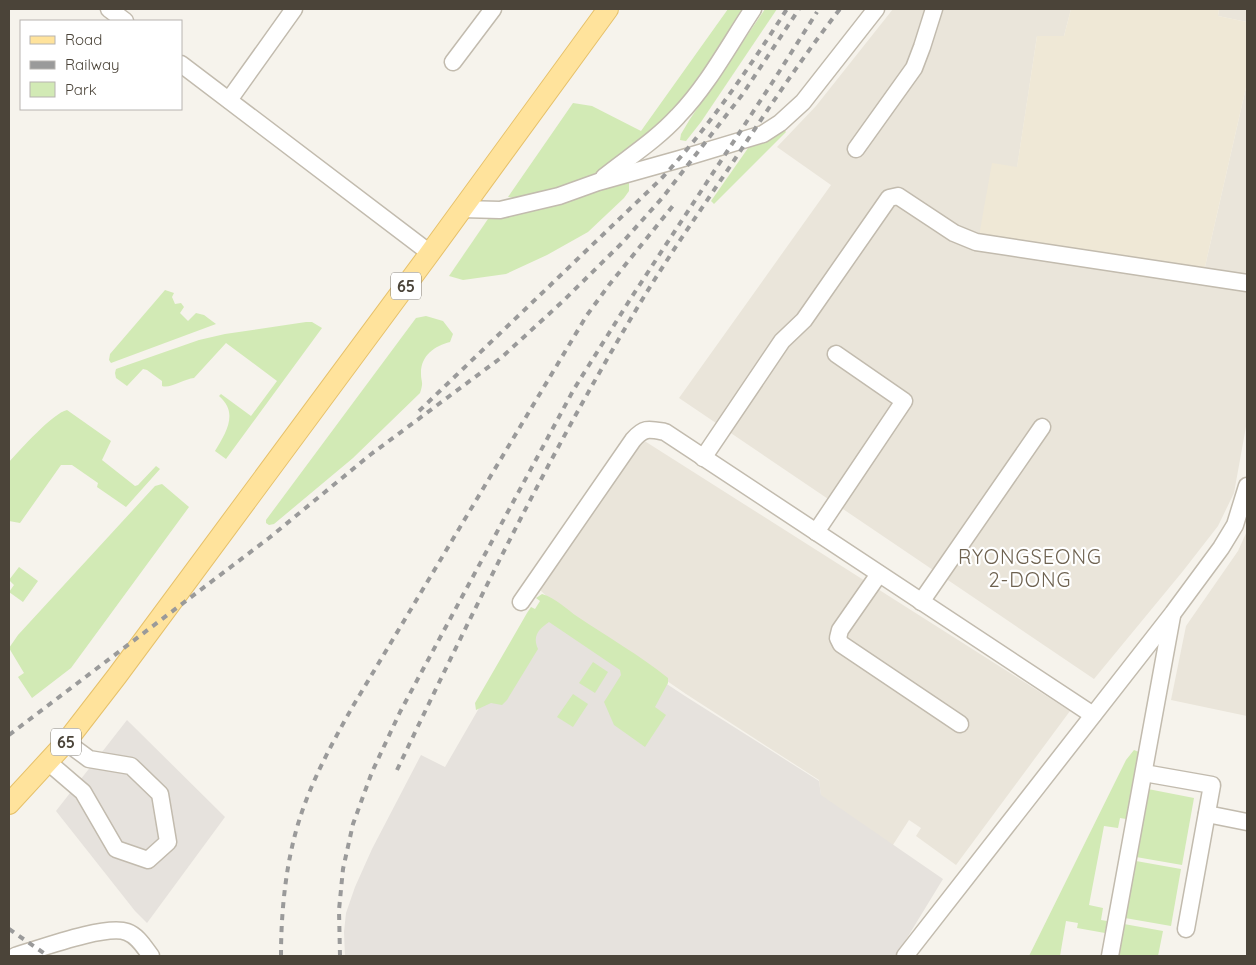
<svg xmlns="http://www.w3.org/2000/svg" width="1256" height="965" font-family="Quicksand,sans-serif">
  <style>
    .residential { fill: #eae5da }
    .industrial { fill: #e6e2dd }
    .education { fill: #efe8d6 }
    .green { fill: #d2eab5 }
    .lines { fill: none; stroke-linecap: round; stroke-linejoin: round }
    .minor-casing { stroke: #c2bbae; stroke-width: 19 }
    .major-casing { stroke: #e6c16a; stroke-width: 22 }
    .minor { stroke: #fff; stroke-width: 16 }
    .major { stroke: #ffe39c; stroke-width: 20 }
    .rail { stroke: #9a9a9a; stroke-width: 4; stroke-dasharray: 6 6; stroke-linecap: butt }
    .labels { text-anchor: middle; stroke-width: 4.5; stroke-linejoin: round; paint-order: stroke }
    .shield { fill: #fff; stroke: #817c74; stroke-width: 1 }
    .shield-label { font-size: 16px; font-weight: bold; fill: #4b4439 }
    .quarter-label { font-size: 20px; letter-spacing: 1px; fill: #6e6250; stroke: #fff }
  </style>
  <rect width="100%" height="100%" fill="#f6f3ec"/>
  <!-- residential -->
  <g class="residential">
    <polygon points="893,9 1071,9 1064,36 1037,36 1017,168 993,164 1204,271 1247,83 1247,421 1234,493 1218,526 1183,571 1094,679 679,398 831,185 777,147 816,106"/>
    <polygon points="1219,9 1247,9 1247,22 1218,16"/>
    <polygon points="643,440 1070,711 956,865 916,836 921,828 909,820 889,851 822,806 819,780 686,694 555,604 540,590"/>
    <polygon points="1247,531 1247,716 1171,700 1186,626 1238,551"/>
  </g>
  <!-- industrial -->
  <g class="industrial">
    <polygon points="541,601 685,696 819,781 821,795 943,879 896,956 345,956 344,932 346,913 355,887 372,849 421,755 445,767"/>
    <polygon points="127,720 225,817 147,923 135,911 56,811"/>
  </g>
  <!-- education -->
  <polygon class="education" points="1071,9 1219,9 1218,16 1247,22 1247,83 1204,271 979,236 992,163 1017,167 1037,36 1064,36"/>
  <!-- green -->
  <g class="green">
    <polygon points="728,9 748,9 684,103 610,166 585,178 547,192 522,199 508,197 573,103 592,106 641,131"/>
    <polygon points="765,9 777,9 701,122 686,141 680,140 681,134 690,119"/>
    <polygon points="783,128 786,132 714,204 711,201 753,141"/>
    <polygon points="629,183 629,191 624,198 588,232 547,255 506,274 463,280 449,276 490,216 609,184"/>
    <polygon points="165,290 174,293 172,297 175,304 181,303 184,307 180,313 188,321 196,313 204,315 216,324 111,363 109,360 110,354"/>
    <path d="M426,316l17,5 10,13 -3,8c-15,4 -29,13 -29,31 0,10 3,8 -1,20l-67,65 -79,66 -5,1 -3,-2v-3l150,-202z"/>
    <path d="M306,322h6l10,6 -96,131 -11,-8c11,-18 24,-38 4,-55l2,-2 30,22 26,-35 -51,-38 -32,35c-10,1 -24,11 -32,8v-5l-15,-11 -4,-1 -16,17 -11,-8 -1,-5 1,-4 83,-29 26,-6z"/>
    <path d="M67,410l44,31 -9,19 33,26 3,-1 18,-19 4,3 -34,38 -29,-20 1,-4 -26,-18h-11l-41,58 -11,-2v-59c11,-12 44,-49 58,-52z"/>
    <polygon points="162,484 189,507 71,668 32,698 18,677 24,673 9,648 18,635 155,486"/>
    <polygon points="19,567 38,581 23,602 9,592 14,585 9,580"/>
    <path d="M542,594c14,4 24,15 36,23 30,20 61,38 90,61v5l-13,24 11,8 -21,32 -31,-22 -10,-23 17,-27 -1,-5 -71,-48c-10,7 -17,14 -11,27l-31,51 -5,5 -11,-2 -15,7 -1,-7 52,-90 4,-6 4,2 5,-8 -4,-3z"/>
    <polygon points="593,662 608,672 595,693 579,683"/>
    <polygon points="573,694 588,704 573,727 557,717"/>
    <polygon points="1134,750 1139,752 1126,819 1120,818 1118,828 1104,826 1089,905 1103,908 1101,920 1107,921 1105,933 1077,928 1078,923 1066,921 1060,956 1029,956 1126,760"/>
    <polygon points="1148,789 1194,798 1182,865 1136,857"/>
    <polygon points="1136,861 1181,869 1171,926 1125,918"/>
    <polygon points="1124,924 1163,931 1158,956 1118,956"/>
  </g>
  <g class="lines">
    <!-- minor casing -->
    <g class="minor-casing">
      <g id="minor">
        <polyline points="109,9 125,21"/>
        <polyline points="453,62 493,9"/>
        <polyline points="181,64 430,253"/>
        <polyline points="229,100 294,9"/>
        <polyline points="856,149 914,68 922,47 934,9"/>
        <path d="M604,177c25,-20 52,-37 74,-61 30,-31 51,-71 75,-107"/>
        <polyline points="462,209 500,210 559,196 598,182 680,159 763,134 780,123 803,102 876,9"/>
        <polyline points="703,458 782,341 804,320 889,198 898,196 954,233 976,242 1247,283"/>
        <polyline points="816,532 904,401 836,354"/>
        <polyline points="879,574 840,630 838,638 841,644 960,724"/>
        <path d="M521,602l112,-162c11,-13 16,-11 32,-8l428,283"/>
        <polyline points="921,602 1042,427"/>
        <polyline points="48,762 83,792 116,849 148,860 168,842 160,794 131,766 89,759 66,742"/>
        <polyline points="1144,773 1212,785 1186,929"/>
        <polyline points="1207,814 1247,822"/>
        <path d="M15,956c24,-7 91,-32 112,-24 11,4 17,15 24,24"/>
        <polyline points="905,956 1173,613 1221,548 1235,525 1247,486"/>
        <polyline points="1110,956 1172,616"/>
      </g>
    </g>
    <!-- major casing -->
    <g class="major-casing">
      <polyline id="major" points="9,804 66,742 117,676 430,253 608,9"/>
    </g>
    <!-- minor -->
    <use href="#minor" class="minor"/>
    <!-- major -->
    <use href="#major" class="major"/>
    <!-- rail -->
    <g class="rail">
      <path d="M419,411l242,-232c48,-52 88,-111 126,-170"/>
      <polyline points="9,735 269,538 370,455 502,357 562,302 621,244 663,197 742,95 799,9"/>
      <path d="M397,770c77,-161 155,-322 248,-475 27,-44 57,-87 86,-130 35,-53 70,-106 109,-156"/>
      <polyline points="9,929 48,956"/>
      <path d="M281,956c0,-41 4,-85 15,-125 12,-44 35,-86 57,-125l234,-391 22,-30 67,-83"/>
      <polyline points="340,956 339,910 343,869 353,824 372,772 400,712 574,389 631,298 772,83 817,12"/>
    </g>
  </g>
  <g class="labels">
    <!-- shield labels -->
    <g class="shield">
      <rect x="391" y="272.5" width="30" height="27" rx="4"/>
      <rect x="51" y="728.5" width="30" height="27" rx="4"/>
    </g>
    <g class="shield-label">
      <text x="406" y="292">65</text>
      <text x="66" y="748">65</text>
    </g>
    <!-- quarter labels -->
    <g class="quarter-label">
      <text x="1030" y="564">RYONGSEONG<tspan x="1030" dy="23">2-DONG</tspan></text>
    </g>
  </g>
  <!-- border -->
  <rect width="1256" height="965" fill="none" stroke="#4b4439" stroke-width="20"/>
  <!-- legend -->
  <rect x="20" y="20" width="162" height="90" fill="#ffffff" stroke="#b7b4b0"/>
  <rect x="30" y="36" width="25" height="8" fill="#ffe39c" stroke="#b7b4b0"/>
  <text x="65" y="45" font-size="15" fill="#4b4439">Road</text>
  <rect x="30" y="61" width="25" height="8" fill="#9a9a9a" stroke="#b7b4b0"/>
  <text x="65" y="70" font-size="15" fill="#4b4439">Railway</text>
  <rect x="30" y="82" width="25" height="15" fill="#d2eab5" stroke="#b7b4b0"/>
  <text x="65" y="95" font-size="15" fill="#4b4439">Park</text>
</svg>
